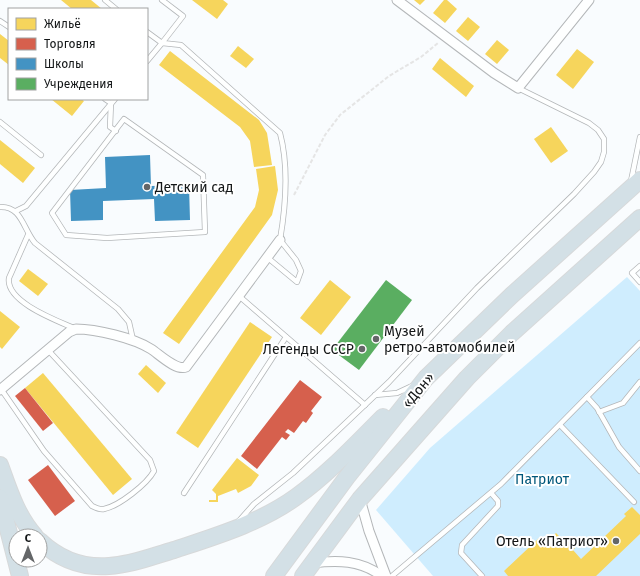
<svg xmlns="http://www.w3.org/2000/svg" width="640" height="576" font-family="'Fira Sans',sans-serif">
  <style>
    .green { fill: #cfedfe }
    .homes { fill: #f6d55c }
    .shops { fill: #d6604d }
    .schools { fill: #4393c3 }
    .public { fill: #5aae61 }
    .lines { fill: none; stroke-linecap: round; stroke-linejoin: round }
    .lane-casing { stroke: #b4b7b9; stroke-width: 6 }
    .street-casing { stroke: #b4b7b9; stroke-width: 11 }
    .highway-casing { stroke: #d7d9da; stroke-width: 18 }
    .path { stroke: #e5e5e5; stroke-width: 2; stroke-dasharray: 4 2; stroke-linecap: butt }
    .lane { stroke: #feffff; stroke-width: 4.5 }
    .street { stroke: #feffff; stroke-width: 9 }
    .highway { stroke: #d3e0e6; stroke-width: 16 }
    .poi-dot { fill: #646668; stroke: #fff; stroke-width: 1.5 }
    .labels { text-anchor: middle; stroke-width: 4; stroke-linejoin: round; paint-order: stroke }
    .poi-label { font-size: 14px; fill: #131617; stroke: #fff; text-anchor: start }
    .street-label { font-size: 14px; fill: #131617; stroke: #fff }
    .park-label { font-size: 14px; fill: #00577a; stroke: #fff }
  </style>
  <rect width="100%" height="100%" fill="#f9fcfe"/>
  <!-- green -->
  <polygon class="green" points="627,277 640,291 640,576 433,576 376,510 430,448"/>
  <!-- homes -->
  <g class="homes">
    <polygon points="61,0 91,0 102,9 72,9"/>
    <polygon points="192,0 223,0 228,4 217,19"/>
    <polygon points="414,0 425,0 420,5"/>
    <polygon points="444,0 447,0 457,9 445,23 433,13"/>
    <polygon points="468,17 480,27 468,41 456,31"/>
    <polygon points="0,34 9,41 9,65 0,58"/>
    <polygon points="497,40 509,50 497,64 485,54"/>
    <polygon points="238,46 254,59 246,68 230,56"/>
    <polygon points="577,49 594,62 573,89 556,75"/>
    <polygon points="170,51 259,120 267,133 272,165 254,167 250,141 240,127 159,65"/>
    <polygon points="440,58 474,86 466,97 432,69"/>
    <polygon points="51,99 81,99 84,101 72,116"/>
    <polygon points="551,127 568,151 551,163 534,139"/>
    <polygon points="0,140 35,168 23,183 0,164"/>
    <polygon points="275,166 278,190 272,215 179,344 163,333 255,207 259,190 256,169"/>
    <polygon points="28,269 48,284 38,296 19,281"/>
    <polygon points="330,280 351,297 321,335 300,318"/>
    <polygon points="0,311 20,327 2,349 0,347"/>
    <polygon points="250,322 272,337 198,448 176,433"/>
    <polygon points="146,365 166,383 158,393 138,374"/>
    <polygon points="43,373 132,479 113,495 25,388"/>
    <polygon points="237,458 259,475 251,486 238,493 236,489 218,496 218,502 209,502 209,500 216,500 216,494 212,490"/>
    <polygon points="632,507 640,515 640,534 596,576 508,576 504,571 539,538 545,544 556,533 565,542 567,540 575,548 573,550 581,559 626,516 624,514"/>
  </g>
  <!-- shops -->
  <g class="shops">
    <polygon points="300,380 322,397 311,411 313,413 306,423 303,421 294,433 288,429 285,432 290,435 286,440 282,437 257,469 241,456"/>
    <polygon points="25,388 53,423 43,431 15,396"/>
    <polygon points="48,465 75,501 55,516 28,480"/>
  </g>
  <!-- schools -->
  <polygon class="schools" points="150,155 151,186 189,185 190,220 155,221 154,199 103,201 103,220 71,221 70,190 106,188 105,157"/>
  <!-- public -->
  <polygon class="public" points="386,280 412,300 359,370 332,350"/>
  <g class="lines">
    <!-- lane casing -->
    <g class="lane-casing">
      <g id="lane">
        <polyline points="105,0 116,9"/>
        <polyline points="0,21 9,27"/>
        <polyline points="147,32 162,43 183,16 162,0"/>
        <path d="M147,61l15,-18 19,2 99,88c9,34 6,72 0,107"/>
        <polyline points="105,99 111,103 110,127 116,131"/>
        <polygon points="124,119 203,175 205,232 107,238 66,235 52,213"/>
        <polyline points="0,122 41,155"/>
        <polyline points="631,181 640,137"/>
        <path d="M0,207c22,-1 23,22 35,36l83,66 11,13 4,18"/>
        <polyline points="16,211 26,206 115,99"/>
        <path d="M28,235l-19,43c-4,24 49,43 67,51"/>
        <polygon points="280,240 296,260 301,271 297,282 268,258"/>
        <polyline points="640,266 632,273 640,282"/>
        <polyline points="239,296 365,405"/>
        <path d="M1,389l43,62 48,55c4,2 8,4 12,3 15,-3 43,-25 50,-38l-4,-11 -102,-110"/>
        <polyline points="375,395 397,393 412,386"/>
        <polyline points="587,397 597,408 619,447 640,471"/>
        <polyline points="599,412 623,403 640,382"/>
        <polyline points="560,425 634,502"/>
        <polyline points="184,493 286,337"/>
        <polyline points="238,522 254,504 293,473 389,382 477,288 574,194 594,172 601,162 604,152 604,139 598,130 589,123 518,88"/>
        <polyline points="392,576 501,484 640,343"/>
        <polyline points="482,576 461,553 462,545 498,506 498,501 491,493"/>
      </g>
    </g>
    <!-- street casing -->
    <g class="street-casing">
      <g id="street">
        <polyline points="397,0 494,73 518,88 589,0"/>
        <path d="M0,390l69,-58 7,-3c20,0 58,9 75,20 8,5 25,22 35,18l94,-127"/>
        <polyline points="360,499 369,531 386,576"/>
        <path d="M312,563c26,-3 48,-3 70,13"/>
      </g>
    </g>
    <!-- highway casing -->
    <g class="highway-casing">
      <g id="highway">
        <path d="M0,465c9,25 17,51 35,71"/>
        <polyline points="0,498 20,576"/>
        <path d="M40,541c19,18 43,27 69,25 22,-1 44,-10 65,-16 42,-14 86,-27 122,-53 32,-23 59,-52 87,-80"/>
        <polyline points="274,576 347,477 426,378 512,295 640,180"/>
        <polyline points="303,576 360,499 467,378 512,333 640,218"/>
      </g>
    </g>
    <!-- path -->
    <polyline class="path" points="294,195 325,135 340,115 389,76 421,57 438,43"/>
    <!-- lane -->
    <use href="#lane" class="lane"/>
    <!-- street -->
    <use href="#street" class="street"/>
    <!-- highway -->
    <use href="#highway" class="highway"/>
  </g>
  <!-- markers -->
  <g class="poi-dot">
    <circle cx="147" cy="187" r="4"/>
    <circle cx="376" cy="339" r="4"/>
    <circle cx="362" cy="349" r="4"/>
    <circle cx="616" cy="541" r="4"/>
  </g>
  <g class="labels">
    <!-- poi labels -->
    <g class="poi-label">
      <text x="155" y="192">Детский сад</text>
      <text x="384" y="336">Музей<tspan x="384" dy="16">ретро-автомобилей</tspan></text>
      <text x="354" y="354" text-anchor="end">Легенды СССР</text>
      <text x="608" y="546" text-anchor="end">Отель «Патриот»</text>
    </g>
    <!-- street labels -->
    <g class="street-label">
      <text transform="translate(418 390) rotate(-50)" y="5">«Дон»</text>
    </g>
    <!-- park labels -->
    <g class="park-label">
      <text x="542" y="484">Патриот</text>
    </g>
  </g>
  <!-- legend -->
  <rect x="8" y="8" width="140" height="92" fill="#ffffff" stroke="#a1a2a2"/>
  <rect x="16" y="18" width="20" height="12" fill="#f6d55c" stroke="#a1a2a2"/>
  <text x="44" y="28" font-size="12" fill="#131617">Жильё</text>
  <rect x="16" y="38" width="20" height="12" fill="#d6604d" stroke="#a1a2a2"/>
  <text x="44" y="48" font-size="12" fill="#131617">Торговля</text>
  <rect x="16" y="58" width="20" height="12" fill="#4393c3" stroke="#a1a2a2"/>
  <text x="44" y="68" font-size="12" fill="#131617">Школы</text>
  <rect x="16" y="78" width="20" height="12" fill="#5aae61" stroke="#a1a2a2"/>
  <text x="44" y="88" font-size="12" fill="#131617">Учреждения</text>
  <!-- north arrow -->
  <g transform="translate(28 548)"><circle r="19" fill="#ffffff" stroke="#a1a2a2"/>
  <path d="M0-3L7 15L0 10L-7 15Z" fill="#646668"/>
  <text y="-6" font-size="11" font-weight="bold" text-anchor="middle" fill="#131617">С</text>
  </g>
</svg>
